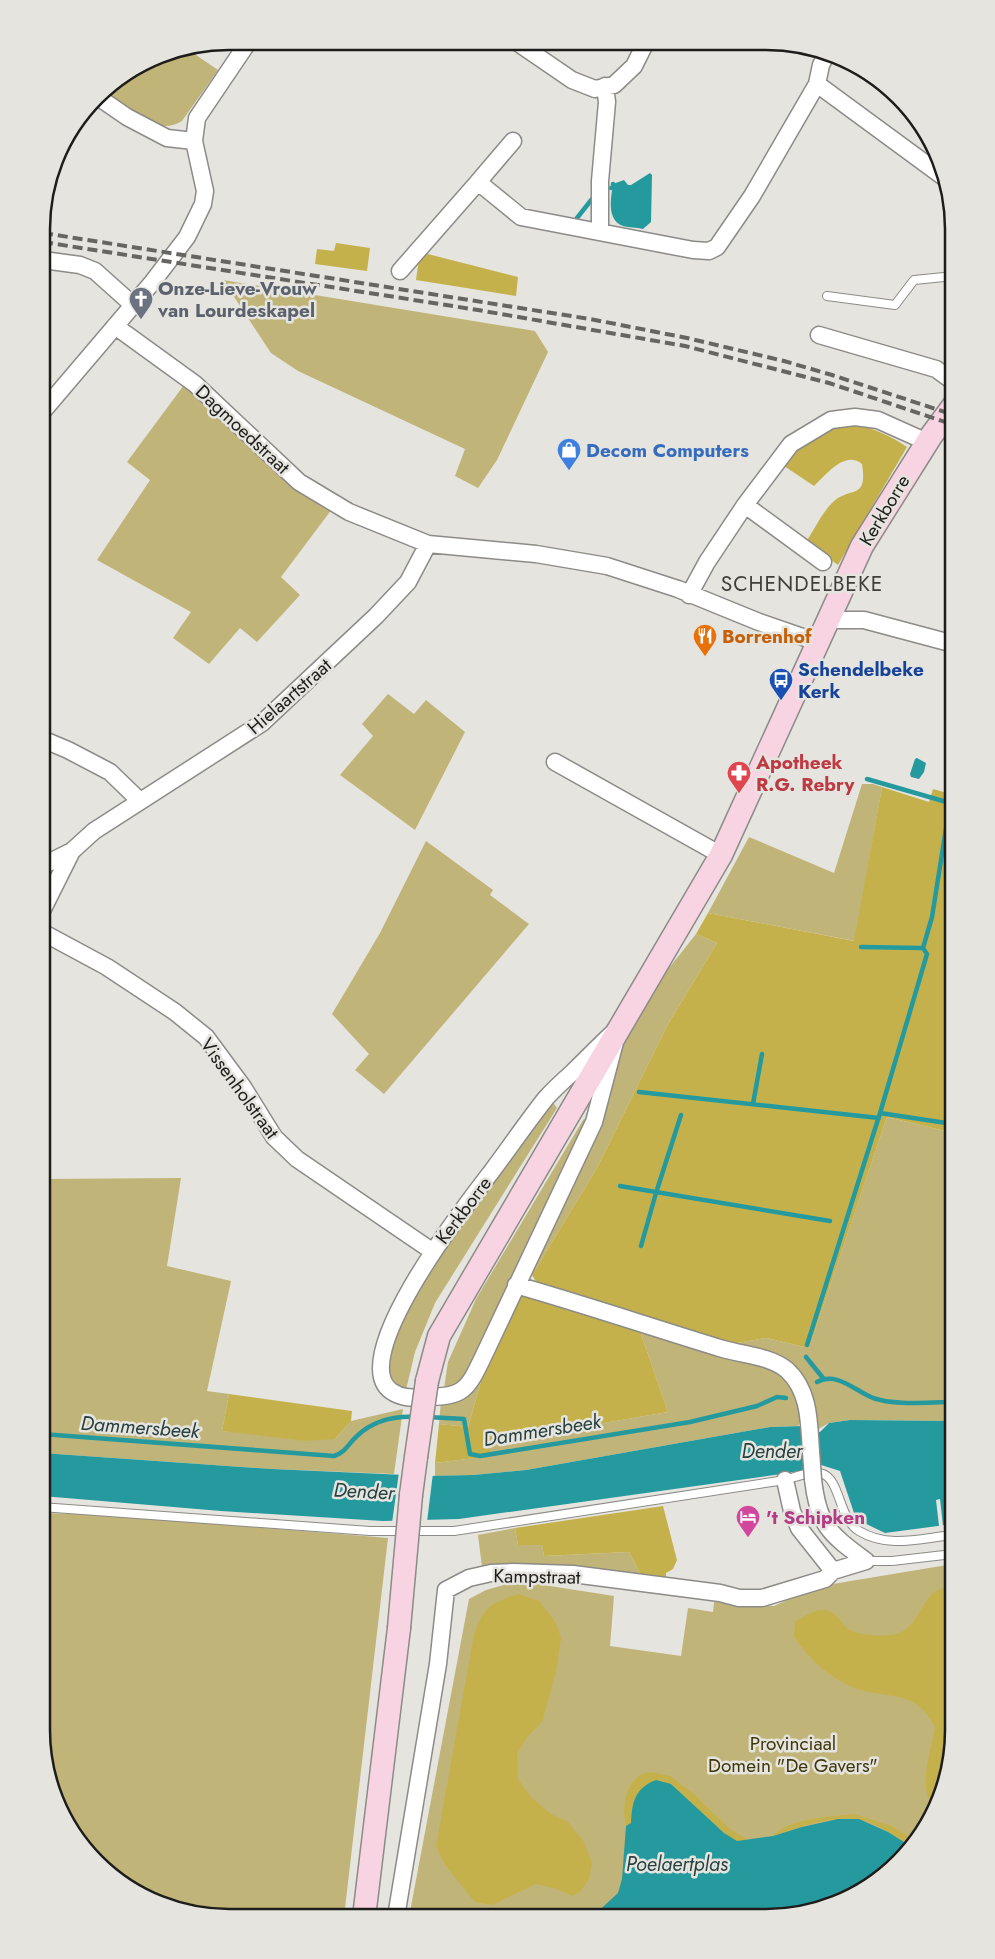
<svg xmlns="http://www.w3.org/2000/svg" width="995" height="1959" font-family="Jost,sans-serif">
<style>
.green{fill:#c1b478}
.forest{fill:#c5b14c}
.water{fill:#259a9e}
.pier{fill:#e5e4df}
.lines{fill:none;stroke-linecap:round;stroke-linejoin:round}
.stream{stroke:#259a9e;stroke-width:4.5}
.lane-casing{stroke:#8c8b87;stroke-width:10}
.street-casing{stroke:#8c8b87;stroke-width:19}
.secondary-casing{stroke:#8c8b87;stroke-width:25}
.lane{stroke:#fff;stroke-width:8}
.street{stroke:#fff;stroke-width:16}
.secondary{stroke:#f8d4e3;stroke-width:22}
.rail{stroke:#666561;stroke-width:4;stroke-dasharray:10 5;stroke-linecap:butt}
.street-bridge-casing{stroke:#8c8b87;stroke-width:19;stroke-linecap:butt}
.secondary-bridge-casing{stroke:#8c8b87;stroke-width:25;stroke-linecap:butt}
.street-bridge{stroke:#fff;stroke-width:16}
.secondary-bridge{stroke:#f8d4e3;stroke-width:22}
.labels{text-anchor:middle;stroke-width:5;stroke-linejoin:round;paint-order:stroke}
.worship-label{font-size:19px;font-weight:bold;fill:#5b616d;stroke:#e5e4df;text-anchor:start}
.street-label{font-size:19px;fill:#1e1d1b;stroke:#e5e4df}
.shop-label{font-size:19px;font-weight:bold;fill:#366cbe;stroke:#e5e4df;text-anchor:start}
.food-label{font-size:19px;font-weight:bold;fill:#c56008;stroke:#e5e4df;text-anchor:start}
.transit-label{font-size:19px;font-weight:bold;fill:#164399;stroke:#e5e4df;text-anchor:start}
.health-label{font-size:19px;font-weight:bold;fill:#be3a42;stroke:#e5e4df;text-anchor:start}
.hotel-label{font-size:19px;font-weight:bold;fill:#b23c85;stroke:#e5e4df;text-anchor:start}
.park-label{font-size:19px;fill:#3f370b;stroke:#e5e4df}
.water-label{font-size:20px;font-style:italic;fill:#274040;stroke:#e5e4df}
.quarter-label{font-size:21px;letter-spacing:1px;fill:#3f3f3a;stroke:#e5e4df}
.rim{fill:none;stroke:#1e1d1b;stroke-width:2.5}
</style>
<rect width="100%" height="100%" fill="#e5e4df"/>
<path class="green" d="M187,49L218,70L182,121C155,138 124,107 102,92L105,88L157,55Z
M223,280L535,331L548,352L497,460L478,488L455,476L465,449L298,371L271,353Z
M184,385L332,509L281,577L300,595L257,642L240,628L209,664L173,638L191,612L97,560L150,480L127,462Z
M388,694L414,714L426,700L465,732L415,830L340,775L373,736L362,724Z
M862,784H873L882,787L855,941L708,913L749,837L834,873Z
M426,841L493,890L490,895L529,924L384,1094L355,1070L369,1054L332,1014L380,933Z
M696,934L717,943L668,1024L597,1168L532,1275L531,1267L626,1038L669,968Z
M551,1104H554L557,1108L435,1303L415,1352L405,1394L390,1379L388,1362L391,1349L414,1299L453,1238Z
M887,1117L953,1133V1421L850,1420L829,1423L815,1431L797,1375L726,1345L766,1338L809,1348Z
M586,1118H588L472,1373L443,1395L448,1362L476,1299L583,1120Z
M181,1178L167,1266L231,1281L207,1391L229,1394L222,1431L335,1439L351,1421L403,1409L394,1474L272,1469L42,1453V1179Z
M515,1292H526L518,1298L482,1378L468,1427L439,1424L441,1400H451Z
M640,1331L766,1364L788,1377L804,1415L798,1426L770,1427L526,1470L473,1475L435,1476V1463L490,1456L488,1443L668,1412Z
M41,1513L106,1515L388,1538L344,1917L204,1916L146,1899L105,1871L73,1834L51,1790L41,1730Z
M515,1528L518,1545H542L544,1556L629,1552L643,1579L540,1567H482L478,1535Z
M953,1564V1743L940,1802L915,1845L871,1886L826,1908L766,1918L409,1917L469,1599L486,1590L518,1581L614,1596L610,1646L681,1656L688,1608L713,1612L714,1602L774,1606L815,1587Z"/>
<path class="forest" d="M336,243L370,248L367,271L315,264L317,249L334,251Z
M420,252L518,277L516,296L416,280Z
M850,424C870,426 891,436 907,447L838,565L806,542C814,530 822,513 832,503C849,485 868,502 862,464C845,450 826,475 814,486L781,464C799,445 825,429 850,424Z
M882,787L929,802L933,789L954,795L953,1133L887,1117L809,1348L766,1338L726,1345L538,1285L532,1275L597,1168L668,1024L717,943L696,934L708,913L854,941Z
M526,1292L640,1331L668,1412L488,1443L491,1456L435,1463L439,1424L468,1427L482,1378L518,1298Z
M229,1394L352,1411L351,1421L335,1439L306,1441L222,1431Z
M663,1506L677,1560L673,1569L666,1573V1581L643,1579L629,1552L544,1556L542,1545H518L515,1528Z
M953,1586V1743L940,1802L935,1810C916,1786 931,1754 935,1727C931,1720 927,1713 921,1708C904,1692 877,1697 855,1688C829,1678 810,1660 794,1637L795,1622C806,1615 822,1604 834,1614C839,1617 842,1624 847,1628C858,1636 883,1637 896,1634C918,1629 920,1600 938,1590C942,1588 949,1587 953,1586Z
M518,1594L539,1601L556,1623L561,1638L556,1672L542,1722L527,1737L517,1754L518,1779L531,1797L551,1814L568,1822L584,1842L592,1863L589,1879L580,1892L572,1896L557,1889L536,1884L492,1905L475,1902L445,1865L436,1846L474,1635C484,1607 490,1603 518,1594Z
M651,1772L670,1776L693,1793L730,1829L748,1840L737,1841L724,1834L671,1784L631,1820V1823L626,1826C622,1809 624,1787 640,1775C642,1773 648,1773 651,1772Z
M854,1814L892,1826L917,1841L912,1847C897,1837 875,1822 857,1819C829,1816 799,1827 773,1836C789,1818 830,1817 854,1814Z"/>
<path class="water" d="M650,173L652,175L651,222L643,229C636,227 629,228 623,226C606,220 611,197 613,184L624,180L628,185H631Z
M917,758L926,763L924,772L919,779L911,777L910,774L915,759Z
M850,1420L953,1421V1524L885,1533L856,1519L840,1471L818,1464L806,1470L781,1474L459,1519L383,1521L221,1511L42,1496V1453L272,1469L428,1476L473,1475L526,1470L770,1427L802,1426L804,1432H820L829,1423Z
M656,1780L671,1784L724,1833L737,1841L773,1836L802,1827L838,1819H859L888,1832L912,1847L871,1886L826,1908L766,1918L592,1917L618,1893L622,1879L626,1826L631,1823C632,1802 635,1788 656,1780Z"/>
<path class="pier" d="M399,1472L433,1473L427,1522L392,1523Z
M940,1499L943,1526H939L936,1500Z"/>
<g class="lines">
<path class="stream" d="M611,188L613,187V184
M577,218L592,199
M867,779L950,803L932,917L923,948
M861,947L923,948L927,954L880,1113
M639,1092L879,1118
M753,1104L762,1054
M42,1106L45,1010
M42,1151C50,1133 51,1132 42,1114
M620,1186L830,1221
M641,1246L656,1193L681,1115
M807,1345L880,1113L953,1124
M806,1357L823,1378
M817,1382C837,1371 855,1391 873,1398C896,1406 928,1402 953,1402
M428,1417L464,1419L470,1454L480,1456L690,1422L757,1406L777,1397L786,1398
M42,1434L334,1456C346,1452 348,1444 357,1436C373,1421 394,1416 415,1417"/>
<defs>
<path id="lane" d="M827,296L895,305L914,280L954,276
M41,1507L370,1531H454L785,1480C796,1477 812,1470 823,1474C840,1480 839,1519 859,1531C889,1549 921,1538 953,1535
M866,1561H892L953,1554"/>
<path id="street" d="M518,43L572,80L595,89L614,85L634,66L645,44
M827,53L821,65L817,84L945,178
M194,141L197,118L249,41
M513,141L478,182L521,217L693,250L709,251L717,247L752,196L817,84
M600,232V181L607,102L605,86
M43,260L80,265L95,271L133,305
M400,271L478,182
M115,326L195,384L299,482L349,512L428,544L536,554L607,566L678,589L759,622L817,642
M819,335L936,369L954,382
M43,411L151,284L187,237L203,204L205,191L194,141L167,138L127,117L98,97
M745,505L823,562
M689,595L707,562L745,505L791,444L831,420L855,417L878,420L927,442
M829,620H864L954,644
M42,739L68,750L110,772L140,801
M555,762L721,855
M42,866L72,851
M42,911L72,851L94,831L262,723L376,616L408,582L428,544
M42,932L107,967L175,1012L206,1037L243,1087L274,1137L297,1159L432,1251
M619,1027L594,1122L484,1355C467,1391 464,1397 423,1397C410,1398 401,1398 391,1391C345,1358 469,1201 492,1171C510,1147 527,1122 546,1098C554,1089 564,1080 573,1072C588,1057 603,1042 619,1027Z
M516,1285C586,1305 654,1328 723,1349C744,1355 770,1356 787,1370C810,1391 809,1423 811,1452
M813,1479C818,1526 830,1534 866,1561
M785,1480L792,1511L799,1528L833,1571
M396,1917L438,1664L446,1590L469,1578L491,1573L513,1572L573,1574L720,1593L739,1598H762L825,1579L833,1571L866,1561"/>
<path id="secondary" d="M427,1381L439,1336L721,855L862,546L931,436L954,405
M411,1495L416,1457
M364,1917L399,1628"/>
</defs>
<use href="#lane" class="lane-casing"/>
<use href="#street" class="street-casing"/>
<use href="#secondary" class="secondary-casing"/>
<use href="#lane" class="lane"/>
<use href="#street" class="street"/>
<use href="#secondary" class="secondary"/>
<path class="rail" d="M43,233L590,319L687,338L784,361L832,375L954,415
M43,242L478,310L685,346L829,383L954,425"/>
<defs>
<path id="street-bridge" d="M811,1452L813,1479"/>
<path id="secondary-bridge" d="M416,1457L427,1381
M399,1628L411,1495"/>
</defs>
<use href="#street-bridge" class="street-bridge-casing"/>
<use href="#secondary-bridge" class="secondary-bridge-casing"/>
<use href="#street-bridge" class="street-bridge"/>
<use href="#secondary-bridge" class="secondary-bridge"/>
</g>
<defs>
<symbol id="church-pin" viewBox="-11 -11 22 30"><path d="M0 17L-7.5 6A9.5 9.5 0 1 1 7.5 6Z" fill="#6b7280" stroke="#e5e4df"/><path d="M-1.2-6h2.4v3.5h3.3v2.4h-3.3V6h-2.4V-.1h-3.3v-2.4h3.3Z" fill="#fff"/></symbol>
<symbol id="shop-pin" viewBox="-11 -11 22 30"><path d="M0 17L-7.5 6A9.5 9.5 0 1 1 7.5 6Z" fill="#3f7fe0" stroke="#e5e4df"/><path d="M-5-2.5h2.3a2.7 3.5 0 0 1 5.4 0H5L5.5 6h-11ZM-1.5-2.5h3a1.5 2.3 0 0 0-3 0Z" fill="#fff"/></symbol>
<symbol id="restaurant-pin" viewBox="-11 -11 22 30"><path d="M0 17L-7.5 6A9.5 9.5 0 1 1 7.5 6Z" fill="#e8710a" stroke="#e5e4df"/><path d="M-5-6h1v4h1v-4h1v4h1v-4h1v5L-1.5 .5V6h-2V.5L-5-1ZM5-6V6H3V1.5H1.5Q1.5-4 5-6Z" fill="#fff"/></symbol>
<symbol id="bus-pin" viewBox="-11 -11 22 30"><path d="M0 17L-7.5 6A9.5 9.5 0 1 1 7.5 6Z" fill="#1a4fb4" stroke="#e5e4df"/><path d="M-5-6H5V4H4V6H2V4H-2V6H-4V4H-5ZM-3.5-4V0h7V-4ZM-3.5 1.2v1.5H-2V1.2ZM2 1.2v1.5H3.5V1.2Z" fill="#fff"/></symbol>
<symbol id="pharmacy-pin" viewBox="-11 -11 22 30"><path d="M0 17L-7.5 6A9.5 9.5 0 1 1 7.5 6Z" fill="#e0444e" stroke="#e5e4df"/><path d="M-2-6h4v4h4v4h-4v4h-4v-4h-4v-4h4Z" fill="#fff"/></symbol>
<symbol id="hotel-pin" viewBox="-11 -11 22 30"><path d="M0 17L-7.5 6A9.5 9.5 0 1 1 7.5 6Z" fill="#d1479c" stroke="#e5e4df"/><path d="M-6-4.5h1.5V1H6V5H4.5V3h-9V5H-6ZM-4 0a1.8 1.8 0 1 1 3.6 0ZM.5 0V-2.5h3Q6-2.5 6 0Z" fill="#fff"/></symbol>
</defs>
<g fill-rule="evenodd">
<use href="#church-pin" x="127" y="285" width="28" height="38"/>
<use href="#shop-pin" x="555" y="436" width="28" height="38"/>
<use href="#restaurant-pin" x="691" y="622" width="28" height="38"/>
<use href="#bus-pin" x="767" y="666" width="28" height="38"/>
<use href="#pharmacy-pin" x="725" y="759" width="28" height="38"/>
<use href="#hotel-pin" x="734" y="1503" width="28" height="38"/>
</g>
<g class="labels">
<g class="worship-label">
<text x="158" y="295">Onze-Lieve-Vrouw<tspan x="158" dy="22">van Lourdeskapel</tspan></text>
</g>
<g class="street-label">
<text transform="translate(243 429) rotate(43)" y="7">Dagmoedstraat</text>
<text transform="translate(884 510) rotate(-59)" y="7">Kerkborre</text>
<text transform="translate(289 696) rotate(-41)" y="7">Hielaartstraat</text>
<text transform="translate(240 1088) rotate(54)" y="7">Vissenholstraat</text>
<text transform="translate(463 1210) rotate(-53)" y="7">Kerkborre</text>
<text transform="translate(537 1576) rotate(1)" y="7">Kampstraat</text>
</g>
<g class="shop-label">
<text x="586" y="457">Decom Computers</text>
</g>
<g class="food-label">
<text x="722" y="643">Borrenhof</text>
</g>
<g class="transit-label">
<text x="798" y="676">Schendelbeke<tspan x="798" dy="22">Kerk</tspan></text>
</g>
<g class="health-label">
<text x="756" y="769">Apotheek<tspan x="756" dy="22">R.G. Rebry</tspan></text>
</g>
<g class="hotel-label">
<text x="766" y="1524">'t Schipken</text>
</g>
<g class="park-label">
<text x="793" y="1750">Provinciaal<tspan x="793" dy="22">Domein "De Gavers"</tspan></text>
</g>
<g class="water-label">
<text transform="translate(140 1427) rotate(4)" y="7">Dammersbeek</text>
<text transform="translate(542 1430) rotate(-9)" y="7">Dammersbeek</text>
<text x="772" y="1458">Dender</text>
<text transform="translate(364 1491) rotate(3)" y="7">Dender</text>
<text x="677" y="1871">Poelaertplas</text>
</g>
<g class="quarter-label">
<text x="802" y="591">SCHENDELBEKE</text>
</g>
</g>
<path d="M0 0H995V1959H0ZM229 50H766A179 179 0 0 1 945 229V1730A179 179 0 0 1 766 1909H229A179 179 0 0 1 50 1730V229A179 179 0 0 1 229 50Z" fill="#e5e4df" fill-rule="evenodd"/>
<path class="rim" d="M229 50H766A179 179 0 0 1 945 229V1730A179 179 0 0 1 766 1909H229A179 179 0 0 1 50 1730V229A179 179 0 0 1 229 50Z"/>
</svg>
